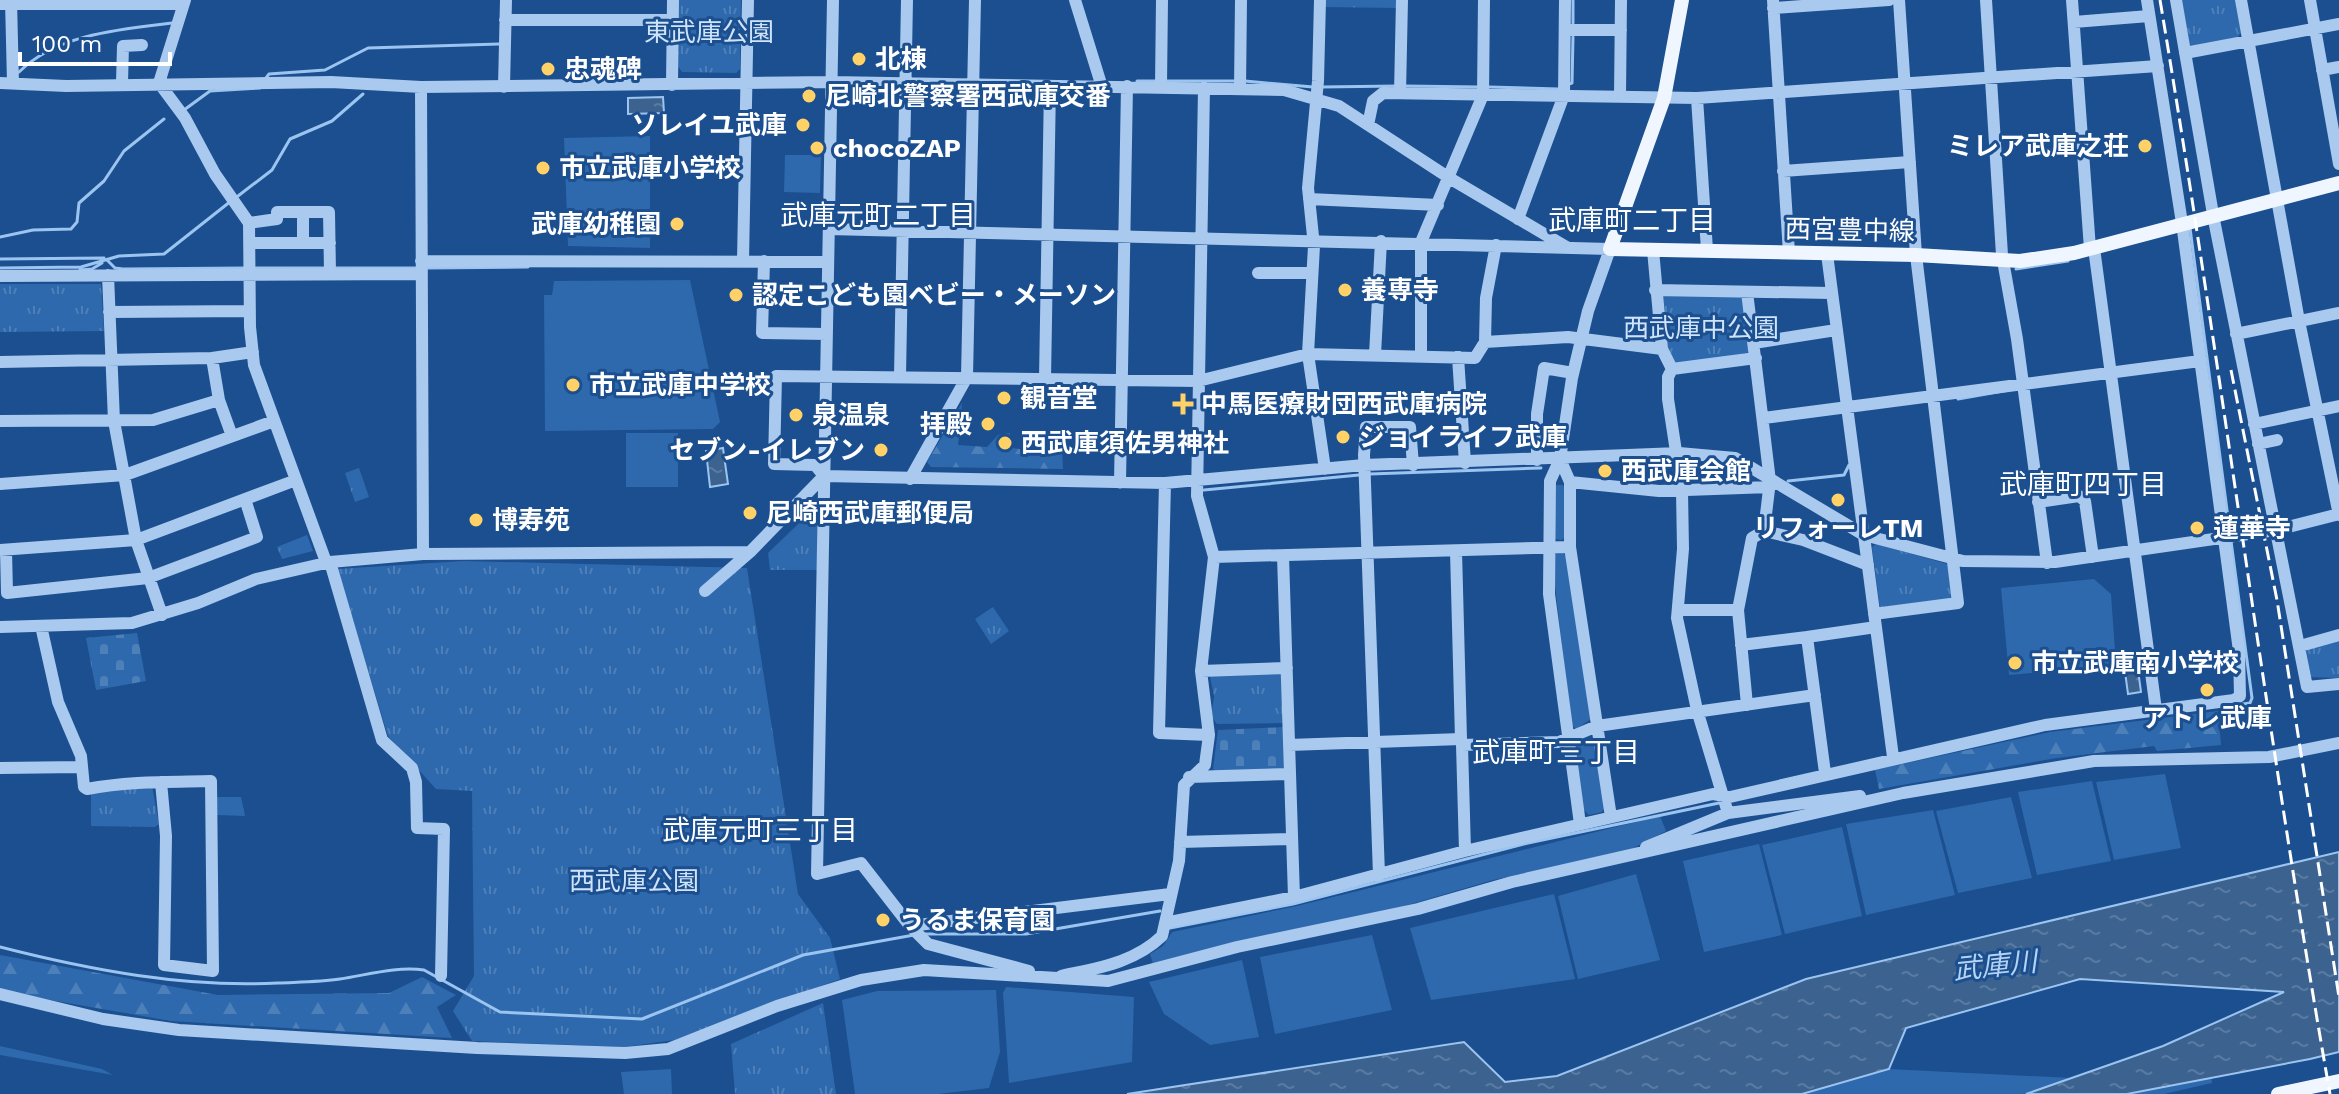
<svg xmlns="http://www.w3.org/2000/svg" width="2339" height="1094" font-family="'Work Sans','Noto Sans JP',sans-serif">
<style>
.green{fill:#2e69ad}
.forest{fill:url(#forest-firs)}
.cemetery{fill:url(#cemetery-stones)}
.park{fill:url(#park-tufts)}
.water{fill:url(#water-ripples);stroke:#9cc4f0;stroke-width:2}
.lines{fill:none;stroke-linecap:round;stroke-linejoin:round}
.stream{stroke:#9cc4f0;stroke-width:3}
.minor{stroke:#a9c9ee;stroke-width:12}
.major{stroke:#f0f6ff;stroke-width:14}
.rail{stroke:#fff;stroke-width:3;stroke-dasharray:14 6;stroke-linecap:butt}
.poi-dot{fill:#ffd166;stroke:#1b4f8f;stroke-width:3}
.labels{text-anchor:middle;stroke-width:6;stroke-linejoin:round;paint-order:stroke}
.park-label{font-size:26px;fill:#cfe3fa;stroke:#1b4f8f}
.poi-label{font-size:26px;font-weight:bold;fill:#fff;stroke:#1b4f8f;text-anchor:start}
.street-label{font-size:26px;fill:#fff;stroke:#1b4f8f}
.neighbourhood-label{font-size:28px;fill:#fff;stroke:#1b4f8f}
.water-label{font-size:28px;font-style:italic;fill:#b5d3f5;stroke:#1b4f8f}
</style>
<defs>
<pattern id="forest-firs" width="22" height="20" patternUnits="userSpaceOnUse" patternTransform="scale(2)"><rect width="22" height="20" fill="#2e69ad"/><path d="M5 1l3.5 6h-7zM16 11l3.5 6h-7z" fill="#4d80b9"/></pattern>
<pattern id="cemetery-stones" width="16" height="16" patternUnits="userSpaceOnUse" patternTransform="scale(2)"><rect width="16" height="16" fill="#2e69ad"/><path d="M2 7V4a2 2 0 0 1 4 0v3zM10 15v-3a2 2 0 0 1 4 0v3z" fill="#4d80b9"/></pattern>
<pattern id="park-tufts" width="24" height="20" patternUnits="userSpaceOnUse" patternTransform="scale(2)"><rect width="24" height="20" fill="#2e69ad"/><path d="M3 7l-1-3M5 7V3M7 7l1-3M15 17l-1-3M17 17v-4M19 17l1-3" fill="none" stroke="#4d80b9"/></pattern>
<pattern id="water-ripples" width="26" height="14" patternUnits="userSpaceOnUse" patternTransform="scale(2)"><rect width="26" height="14" fill="#3c6290"/><path d="M2 4q2-2 4 0t4 0M15 11q2-2 4 0t4 0" fill="none" stroke="#597aa1"/></pattern>
</defs>
<rect width="100%" height="100%" fill="#1b4f8f"/>
<path class="green" d="M650,136V248L568,246L564,138Z
M785,155H821L820,193L784,192Z
M690,280L720,422L713,429L545,431L544,295H552L554,281Z
M626,433H678V487H626Z
M1557,485H1563L1565,489V537L1562,540L1555,539L1554,487Z
M1563,553L1567,557L1591,719L1576,729L1571,724L1552,559L1555,554Z
M2094,579L2111,594L2116,665L2009,675L2001,588Z
M1589,740L1594,743L1605,807L1602,812L1589,815L1583,809L1575,747Z
M2165,774L2181,848L2114,860L2096,782Z
M2092,781L2111,861L2037,875L2018,792Z
M2011,797L2032,878L1958,893L1936,811Z
M1933,810L1955,895L1866,915L1846,824Z
M1660,816L1666,831L1626,852L1493,880L1401,907L1227,944L1153,964L1150,954L1163,946L1172,932L1297,906Z
M1842,827L1862,916L1785,934L1762,845Z
M1759,844L1782,935L1704,952L1683,861Z
M1636,874L1660,960L1578,979L1558,896Z
M1554,894L1575,979L1431,1000L1410,928Z
M1372,935L1392,1010L1275,1034L1260,957Z
M1242,960L1259,1037L1210,1045L1164,1014L1149,982Z
M1006,987L1134,997L1132,1062L1009,1083L1003,993Z
M996,990L1000,1052L989,1088L938,1094H855L842,1000L877,991Z
M0,1046L102,1069L113,1075L0,1055Z
M671,1069L672,1094H624L621,1072Z
M1889,1069L2071,1078L2026,1094H1802Z
M2211,1076L2212,1083L2164,1094H2111Z"/>
<path class="forest" d="M962,403L958,445L987,447L998,435L1010,433L1012,448L1027,450L1030,431L1061,428L1063,469L931,467L927,462Z
M2218,711L2221,745L2157,751L2154,746L2057,758L1879,789L1875,770L2050,732Z
M0,955L218,995L389,993L422,977L456,995L437,1007L452,1038L171,1021L10,993L0,990Z"/>
<path class="cemetery" d="M137,633L146,681L96,690L86,638Z
M1284,727L1285,766L1281,770L1217,772L1213,769L1218,730Z"/>
<path class="park" d="M677,0H741L740,69L736,73L682,72L677,65Z
M1325,0H1397V8L1325,7Z
M2180,0H2235L2241,33L2236,39L2192,46L2187,44Z
M0,284H101L104,331L0,332Z
M1663,292L1741,294L1751,352L1676,366C1661,351 1664,314 1663,292Z
M359,468L369,497L355,502L345,473Z
M818,505L817,570H770L768,553Z
M307,535L313,551L282,559L277,547Z
M1876,544L1951,565L1956,599L1880,609L1872,547Z
M464,561L747,568L798,894L830,938L840,979L674,1040L624,1047L472,1041L453,1011L474,976L472,791L436,789L388,736L337,569Z
M993,607L1009,631L991,644L975,619Z
M2339,638V678L2311,677L2306,649Z
M1283,672L1284,723L1217,724L1211,716L1214,697L1210,676Z
M152,786L159,824L155,827L91,826V793Z
M217,797H241L245,816L217,815Z
M823,1003L836,1094H735L731,1044Z"/>
<path class="water" d="M663,97L664,113L628,114V98Z
M723,448L728,484L710,487L706,451Z
M2136,655L2141,692L2128,694L2123,657Z
M2339,852V1052L2310,1059L2127,1094H2026L2163,1046L2284,992L2080,979L1906,1028L1889,1069L1802,1094H1127L1464,1042L1505,1082L1557,1076L1806,979Z"/>
<g class="lines">
<path class="stream" d="M1573,23V0
M19,72C57,34 121,29 172,23
M266,78L269,74L325,70L368,48L499,44
M1137,81H1157
M1165,81H1237
M1245,81L1313,87
M1569,84L1572,83L1573,37
M1405,86L1481,87
M1321,87L1397,86
M1489,87L1559,89
M184,110L210,91L260,88
M238,196L272,170L290,139L332,121L363,94
M2190,228L2230,533
M0,237L33,230L71,229L77,222L79,203L104,181L124,151L164,119
M0,259L104,258
M107,260L115,268L123,269L244,268
M0,268L81,267L119,256L164,254L231,201
M251,268H328
M335,268H420
M427,268L528,267
M2016,269L2068,261
M80,270L92,269L102,263
M1958,399L2009,390
M1370,474L1541,468
M1788,481L1844,475L1849,465
M1624,482L1640,483
M1204,490L1359,475
M2231,541L2252,698L2250,703L2237,705
M1170,928L1293,904L1528,843L1719,803
M922,934H1026L1160,911
M0,947C90,970 185,988 278,983C299,982 320,982 340,979C367,975 397,966 424,970L500,1012L642,1019L803,955L914,935"/>
<path class="minor" d="M11,0L13,83
M185,0L159,83L185,118L215,174L249,223L250,327L254,365L326,562
M833,0L817,874L861,863L910,926L928,944L1029,971
M1075,0L1102,87
M1320,0L1318,81L1308,188L1314,246L1308,354L1325,469
M1773,0L1789,253
M1986,0L2002,255L2017,339L2047,563
M2072,0L2090,249
M2176,0L2214,220L2307,687L2339,684
M2241,0L2299,321L2339,515
M2310,0L2339,164
M0,4H183
M1773,8L1889,0
M505,20H672
M2074,22L2149,16
M1565,30H1621
M2185,53L2339,24
M2322,70L2339,67
M0,83L66,86L331,82L421,87L831,82L1284,90L1339,106L1451,179L1568,248
M122,83L123,46L142,45
M672,85L673,0
M1161,86L1162,0
M421,87L423,554
M504,87L506,0
M1204,88L1197,496L1214,557L1201,671L1209,735L1205,765L1184,785L1179,861L1165,923L1294,897L1465,851L1713,794L1730,797L2045,725L2234,700L2240,696L2239,651L2182,223L2147,0
M1240,89L1241,0
M1400,93L1402,0
M1620,96L1621,0
M1697,98L1707,250
M1368,125L1373,101L1383,93L1697,98L2158,66
M1783,171L1910,162
M1309,199L1438,205
M1518,219L1564,95L1565,0
M249,223L277,219V212H329L330,273
M829,229L1610,249L1588,311L1572,378L1560,459L1550,481L1549,594L1580,824
M252,243H330
M303,243V213
M2094,248L2156,710
M1653,250L1662,349L1672,369L1668,377V399L1682,491L1683,549L1677,618L1697,710L1728,813
M1827,254L1893,757
M421,261L828,262
M743,261L748,0
M764,261L762,333L827,334
M1258,273H1312
M108,275L114,421L136,540L162,615
M0,276L420,274
M1655,290L1831,293
M1747,292L1770,481L1764,531L1752,538L1738,610L1747,705
M109,312L250,311
M2236,334L2339,313
M1485,342L1486,298L1496,245
M1754,343L1836,330
M1662,349L1568,337L1485,342L1475,358L1308,354L1198,381L776,376L774,464L815,465L824,476L1165,483L1364,465L1679,453L1735,458L1864,535L1963,561L2055,562L2276,530L2339,514
M1375,355L1381,241
M1421,356V242L1483,95L1484,0
M1458,357L1465,463
M212,358L219,400L232,436
M0,362L212,358L253,352
M1672,369L1756,358
M900,376L907,0
M1045,379L1050,86
M1764,418L2200,361
M0,421L153,420L219,400
M2254,424L2339,406
M2258,444L2277,440
M1560,459L1570,482V547L1611,817
M1537,460V414L1544,368L1573,373
M910,479L967,377L975,0
M1570,482L1659,491L1770,487
M1120,483L1127,86
M1165,483L1159,733L1209,735
M0,484L125,475L274,421
M2038,502L2079,496L2085,501L2093,557
M1764,531L1803,540L1868,565
M0,550L136,540L296,480
M6,550L7,593L148,578L257,537L245,499
M1456,551L1461,739
M1283,556L1294,897
M1214,557L1570,547
M330,562L382,740L412,768L416,782L417,828L444,829L441,976
M705,591L750,552
M1679,610H1738
M1874,614L1958,603L1916,255L1899,0
M41,626L58,702L81,756L84,787L87,789C128,781 169,782 211,781L213,971L164,965L166,836L161,782
M0,627L132,623L198,603L256,579L330,562L423,554L750,552L824,476
M1741,645L1807,637
M2300,646L2339,635
M1201,671L1287,668
M1289,745L1461,739L1462,745L1559,742L1597,726L1815,695
M1462,745L1465,851
M0,768L80,767
M1825,773L1807,637L1876,627
M1189,777L1288,774
M1180,842L1292,839
M1646,847L1728,813L1860,796
M1379,875L1364,455L1366,427H1410L1413,465
M910,926L1170,894
M1061,976C1097,968 1134,963 1162,936L1165,923
M0,994L103,1019L179,1030L477,1048L625,1053L668,1049L777,1006L861,980L924,970L1108,981L1237,947L1418,909L1512,882L1903,793L2094,761L2269,757L2339,743"/>
<path class="major" d="M1682,0L1664,98L1610,249L1916,255L2020,261L2074,253L2339,183
M2278,1094L2339,1081"/>
<path class="rail" d="M2160,0C2221,364 2266,730 2330,1094
M2231,370L2277,600L2339,997"/>
</g>
<g class="poi-dot">
<circle cx="859" cy="59" r="8"/>
<circle cx="548" cy="69" r="8"/>
<circle cx="809" cy="96" r="8"/>
<circle cx="803" cy="125" r="8"/>
<circle cx="2145" cy="146" r="8"/>
<circle cx="817" cy="148" r="8"/>
<circle cx="543" cy="168" r="8"/>
<circle cx="677" cy="224" r="8"/>
<circle cx="1345" cy="290" r="8"/>
<circle cx="736" cy="295" r="8"/>
<circle cx="573" cy="385" r="8"/>
<circle cx="1004" cy="398" r="8"/>
<path d="M1179 392h8v8h8v8h-8v8h-8v-8h-8v-8h8z"/>
<circle cx="796" cy="415" r="8"/>
<circle cx="988" cy="424" r="8"/>
<circle cx="1343" cy="437" r="8"/>
<circle cx="1005" cy="443" r="8"/>
<circle cx="881" cy="450" r="8"/>
<circle cx="1605" cy="471" r="8"/>
<circle cx="1838" cy="500" r="8"/>
<circle cx="750" cy="513" r="8"/>
<circle cx="476" cy="520" r="8"/>
<circle cx="2197" cy="528" r="8"/>
<circle cx="2015" cy="663" r="8"/>
<circle cx="2207" cy="690" r="8"/>
<circle cx="883" cy="920" r="8"/>
</g>
<g class="labels">
<g class="park-label">
<text x="709" y="41">東武庫公園</text>
<text x="1701" y="337">西武庫中公園</text>
<text x="634" y="890">西武庫公園</text>
</g>
<g class="poi-label">
<text x="875" y="68">北棟</text>
<text x="564" y="78">忠魂碑</text>
<text x="825" y="105">尼崎北警察署西武庫交番</text>
<text x="787" y="134" text-anchor="end">ソレイユ武庫</text>
<text x="2129" y="155" text-anchor="end">ミレア武庫之荘</text>
<text x="833" y="157">chocoZAP</text>
<text x="559" y="177">市立武庫小学校</text>
<text x="661" y="233" text-anchor="end">武庫幼稚園</text>
<text x="1361" y="299">養専寺</text>
<text x="752" y="304">認定こども園ベビー・メーソン</text>
<text x="589" y="394">市立武庫中学校</text>
<text x="1020" y="407">観音堂</text>
<text x="1201" y="413">中馬医療財団西武庫病院</text>
<text x="812" y="424">泉温泉</text>
<text x="972" y="433" text-anchor="end">拝殿</text>
<text x="1359" y="446">ジョイライフ武庫</text>
<text x="1021" y="452">西武庫須佐男神社</text>
<text x="865" y="459" text-anchor="end">セブン-イレブン</text>
<text x="1621" y="480">西武庫会館</text>
<text x="766" y="522">尼崎西武庫郵便局</text>
<text x="492" y="529">博寿苑</text>
<text x="1838" y="537" text-anchor="middle">リフォーレTM</text>
<text x="2213" y="537">蓮華寺</text>
<text x="2031" y="672">市立武庫南小学校</text>
<text x="2207" y="727" text-anchor="middle">アトレ武庫</text>
<text x="899" y="929">うるま保育園</text>
</g>
<g class="street-label">
<text transform="translate(1850 230) rotate(1)" y="9">西宮豊中線</text>
</g>
<g class="neighbourhood-label">
<text x="878" y="225">武庫元町二丁目</text>
<text x="1632" y="230">武庫町二丁目</text>
<text x="2083" y="494">武庫町四丁目</text>
<text x="1556" y="762">武庫町三丁目</text>
<text x="760" y="840">武庫元町三丁目</text>
</g>
<g class="water-label">
<text transform="translate(1995 965) rotate(-6)" y="10">武庫川</text>
</g>
</g>
<path d="M20 52v12h150v-12" fill="none" stroke="#ffffff" stroke-width="4"/>
<text x="32" y="52" font-size="24" fill="#ffffff" stroke="#1b4f8f" stroke-width="6" paint-order="stroke">100 m</text>
</svg>
